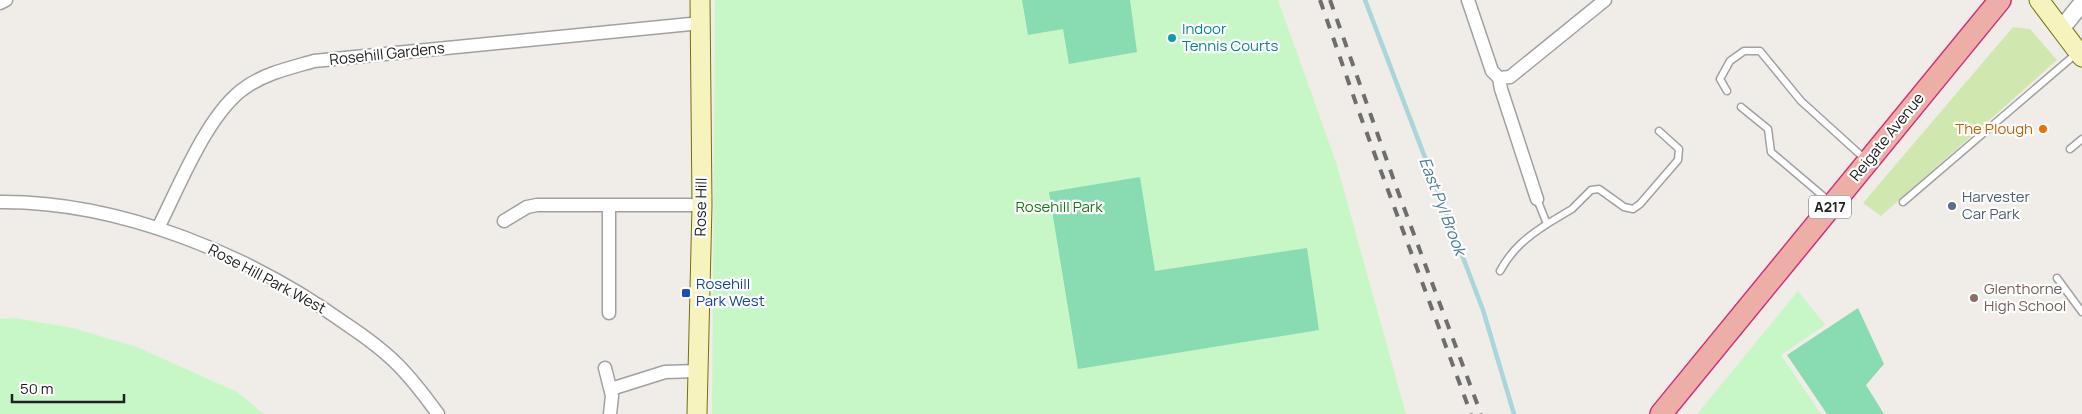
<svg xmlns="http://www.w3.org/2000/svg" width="2082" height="414" font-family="Manrope,sans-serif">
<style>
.grass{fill:#d1e7b0}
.park{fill:#c8f7c7}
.pitch{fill:#89dbb2}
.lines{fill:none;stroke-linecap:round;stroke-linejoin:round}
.stream{stroke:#aad6db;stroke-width:4.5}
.service-casing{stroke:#a1a1a1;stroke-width:9}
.minor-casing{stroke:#a1a1a1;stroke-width:15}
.tertiary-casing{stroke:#a1a1a1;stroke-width:19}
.secondary-casing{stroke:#73720b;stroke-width:21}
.trunk-casing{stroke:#d22f7a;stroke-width:24}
.service{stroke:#fff;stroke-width:6}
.minor{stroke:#fff;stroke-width:12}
.tertiary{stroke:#fff;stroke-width:16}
.secondary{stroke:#f7f3be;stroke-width:19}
.trunk{stroke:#edaea8;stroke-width:21}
.rail{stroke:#6e6e6e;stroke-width:4;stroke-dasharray:10 10;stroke-linecap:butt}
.culture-dot{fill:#0f9aa8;stroke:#fff;stroke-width:2}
.food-dot{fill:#e8710a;stroke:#fff;stroke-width:2}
.service-dot{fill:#5c6f8a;stroke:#fff;stroke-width:2}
.transit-dot{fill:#1a4fb4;stroke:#fff;stroke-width:2}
.education-dot{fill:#8d6e63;stroke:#fff;stroke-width:2}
.labels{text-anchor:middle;stroke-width:4.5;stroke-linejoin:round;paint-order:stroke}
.shield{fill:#fff;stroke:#636363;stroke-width:1}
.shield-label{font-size:14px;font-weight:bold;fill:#202020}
.culture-label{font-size:15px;fill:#0d838f;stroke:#fff;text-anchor:start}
.street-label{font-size:15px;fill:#202020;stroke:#fff}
.food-label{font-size:15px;fill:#c56008;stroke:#fff;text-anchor:end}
.service-label{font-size:15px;fill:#4e5e75;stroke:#fff;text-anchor:start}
.park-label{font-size:15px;fill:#157a12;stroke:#fff}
.transit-label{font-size:15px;fill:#164399;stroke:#fff;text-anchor:start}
.education-label{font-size:15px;fill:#785e54;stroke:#fff;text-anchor:start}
.water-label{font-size:16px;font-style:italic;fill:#4a7c9c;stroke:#fff}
</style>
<rect width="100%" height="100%" fill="#f0ece7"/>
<path class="grass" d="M2013,27L2030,29L2057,60L1881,216L1863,203Z"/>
<path class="park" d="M715,0H1278L1336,162L1406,414H712Z
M1798,291L1825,325L1781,355L1821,414H1697Z
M15,318L73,328L137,347L237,392L264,414H0V319Z"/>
<path class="pitch" d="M1022,0H1130L1137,52L1069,64L1063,29L1028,35Z
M1140,177L1155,271L1307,248L1319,330L1078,369L1049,192Z
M1858,308L1884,364L1866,385L1884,414H1827L1787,355Z"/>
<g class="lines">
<path class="stream" d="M1365,0L1483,310L1514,414"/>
<defs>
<path id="service" d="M1727,91L1720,79L1730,61L1744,51H1760L1801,101L1865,159
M1741,107L1768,129L1771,152L1830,202
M2070,149L2082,139
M1537,199L1547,224L1572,209L1591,190L1599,189L1624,207L1633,209L1640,204L1678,160L1679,149L1659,131
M1903,202L2077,53
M1500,271C1512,249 1527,237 1547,224
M2057,278L2082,312"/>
<path id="minor" d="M1468,0L1492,71L1499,78L1501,89L1537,199
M0,3L6,0
M1499,78L1510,77L1605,0
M0,202C120,201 250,255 346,324C364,336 382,349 397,364C412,379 425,396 438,414
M504,221L527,207L537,205H702
M158,228C179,187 208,112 246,87C266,73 290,68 314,61L701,23
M609,313V205
M605,368L612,396L610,414
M611,389L665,372L698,371"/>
<path id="tertiary" d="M2062,28L2082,3"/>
<path id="secondary" d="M2039,0L2082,57
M697,414L702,205L700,0"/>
<path id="trunk" d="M1661,414L2000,0"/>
</defs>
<use href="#service" class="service-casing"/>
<use href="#minor" class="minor-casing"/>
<use href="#tertiary" class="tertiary-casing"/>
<use href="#secondary" class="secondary-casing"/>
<use href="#trunk" class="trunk-casing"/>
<use href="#service" class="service"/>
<use href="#minor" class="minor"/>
<use href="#tertiary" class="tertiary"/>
<use href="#secondary" class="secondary"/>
<use href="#trunk" class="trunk"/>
<path class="rail" d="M1320,0L1359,112L1471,414
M1330,0L1397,189L1481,414"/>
</g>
<circle class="culture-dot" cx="1172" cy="38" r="5"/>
<circle class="food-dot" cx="2043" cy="129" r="5"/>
<circle class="service-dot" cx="1952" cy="206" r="5"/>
<rect class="transit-dot" x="681" y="288" width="10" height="10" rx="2.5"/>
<circle class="education-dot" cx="1974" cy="298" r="5"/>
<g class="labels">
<rect class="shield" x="1809" y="195.5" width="42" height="23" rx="4"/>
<g class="shield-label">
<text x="1830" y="212">A217</text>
</g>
<g class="culture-label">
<text x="1182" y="34">Indoor<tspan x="1182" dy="17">Tennis Courts</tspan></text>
</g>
<g class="street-label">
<text transform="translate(387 54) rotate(-6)" y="5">Rosehill Gardens</text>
<text transform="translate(1887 137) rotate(-51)" y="5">Reigate Avenue</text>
<text transform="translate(701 207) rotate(-89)" y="5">Rose Hill</text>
<text transform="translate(267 279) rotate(28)" y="5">Rose Hill Park West</text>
</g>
<g class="food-label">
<text x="2033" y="134">The Plough</text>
</g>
<g class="service-label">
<text x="1962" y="202">Harvester<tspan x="1962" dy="17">Car Park</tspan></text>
</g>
<g class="park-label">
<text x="1059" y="212">Rosehill Park</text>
</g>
<g class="transit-label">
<text x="696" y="289">Rosehill<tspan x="696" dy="17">Park West</tspan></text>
</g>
<g class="education-label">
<text x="1984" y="294">Glenthorne<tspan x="1984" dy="17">High School</tspan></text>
</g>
<g class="water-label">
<text transform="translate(1443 206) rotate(69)" y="6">East Pyl Brook</text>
</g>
</g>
<path d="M12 394v8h112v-8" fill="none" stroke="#202020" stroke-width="2.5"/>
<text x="20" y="394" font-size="15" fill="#202020" stroke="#ffffff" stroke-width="4" paint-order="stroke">50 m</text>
</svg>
